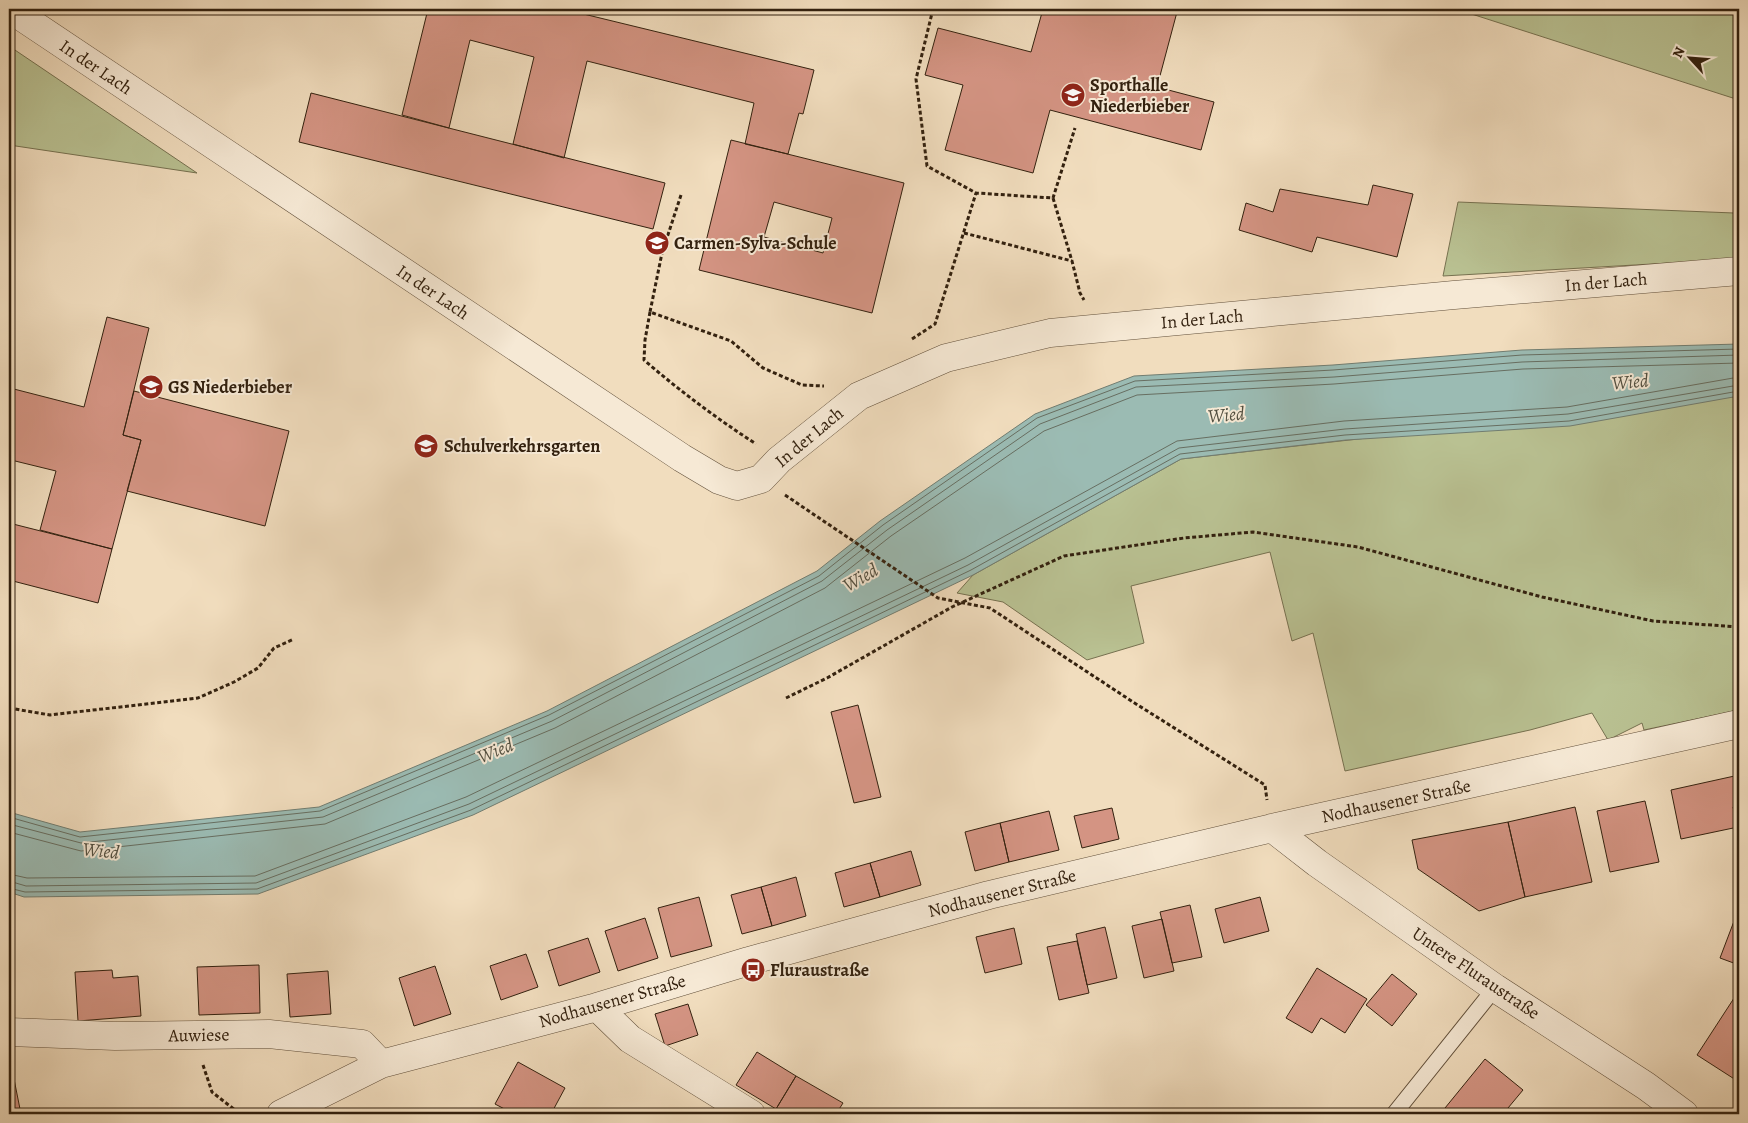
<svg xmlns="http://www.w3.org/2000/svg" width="1748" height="1123" font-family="Alegreya,serif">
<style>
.green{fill:#b9c192;stroke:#767150}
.water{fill:#9bbbb3;stroke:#717d71}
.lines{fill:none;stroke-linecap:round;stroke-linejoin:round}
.shore{stroke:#676e61;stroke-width:1}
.building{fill:#d49483;stroke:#33210f;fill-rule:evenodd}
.service-casing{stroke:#62503b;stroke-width:17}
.minor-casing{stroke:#62503b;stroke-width:29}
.path{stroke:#33210f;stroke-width:3;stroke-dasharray:4 2.5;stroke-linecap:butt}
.service{stroke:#f6e9d5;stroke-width:15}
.minor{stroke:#f6e9d5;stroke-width:28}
.labels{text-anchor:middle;stroke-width:4;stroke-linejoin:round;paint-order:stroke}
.street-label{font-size:18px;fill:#33210f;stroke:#f6e9d5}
.poi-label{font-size:18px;font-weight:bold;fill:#33210f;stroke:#f6e9d5;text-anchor:start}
.water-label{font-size:19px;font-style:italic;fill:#524f40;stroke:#f6e9d5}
</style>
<rect width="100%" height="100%" fill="#f1ddbe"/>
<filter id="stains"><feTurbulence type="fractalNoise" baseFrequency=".004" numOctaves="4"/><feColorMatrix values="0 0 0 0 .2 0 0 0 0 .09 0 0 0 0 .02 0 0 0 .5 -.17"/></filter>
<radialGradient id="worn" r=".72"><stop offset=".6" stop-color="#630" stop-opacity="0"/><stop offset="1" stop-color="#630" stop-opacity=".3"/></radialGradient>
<path class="green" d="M1456,9H1739V100Z
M9,46L197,173L9,145Z
M1458,202L1734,213L1739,215V259L1443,276Z
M1739,396V710L1644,730L1642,723L1608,740L1592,713L1530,730L1345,771L1313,633L1292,641L1270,552L1131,586L1144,643L1087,660L1003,602L957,593L973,575L1181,459Z"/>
<path class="water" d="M1739,344V396L1570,426L1346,440L1181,459L973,575L473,815L258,894L24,897L9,892V812L80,832L319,807L547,711L817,571L880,521L1035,414L1134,376L1333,365L1522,350Z"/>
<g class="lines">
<path class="shore" d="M9,817L80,837L320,811L549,715L819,576L883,525L1037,418L1135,381L1333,370L1522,355L1739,349
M9,824L81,843L323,817L552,721L822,581L887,530L1040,424L1136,387L1334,377L1522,362L1739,355
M9,832L81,851L325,824L555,728L825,588L891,536L1044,431L1137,395L1334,384L1523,369L1739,363
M9,874L27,878L255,876L466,797L965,558L1177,441L1344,421L1567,407L1739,377
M9,881L26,886L256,883L469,804L968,565L1179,448L1345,429L1568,414L1739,385
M9,888L25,892L257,889L471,810L971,570L1180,454L1345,435L1569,421L1739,391"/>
</g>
<path class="building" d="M428,9H563L814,70L803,114L799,113L788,154L745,144L754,103L587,61L564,158L513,144L534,57L470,40L449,128L402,115Z
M1043,9H1165L1177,12L1157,87L1214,102L1201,150L1050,110L1033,173L945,150L963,85L925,75L938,28L1031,52Z
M311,93L665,183L653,229L299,142Z
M731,140L904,183L872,313L699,270ZM774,202L832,218L823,253L764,237Z
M1373,185L1413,194L1397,257L1317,237L1312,252L1239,230L1246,203L1273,212L1280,189L1368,205Z
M107,317L149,328L123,435L141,440L112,549L40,530L56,471L11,460L9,470V395L10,388L84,407Z
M134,391L289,431L265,526L127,491L141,440L123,435Z
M9,523L112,549L98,603L9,580Z
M858,705L881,797L854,803L831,712Z
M1739,775V806L1733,807L1738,827L1681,839L1671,790Z
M1645,801L1659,862L1610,872L1597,811Z
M1575,807L1592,882L1525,897L1508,822Z
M1112,808L1119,839L1082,848L1074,816Z
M1049,811L1059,850L1009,862L1000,823Z
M1508,822L1525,897L1479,911L1418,869L1412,840Z
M1000,823L1009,862L975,871L965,832Z
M911,851L921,885L880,897L870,863Z
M870,863L880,897L844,907L835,873Z
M796,877L806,916L772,926L761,887Z
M761,887L772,926L742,934L731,895Z
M699,897L712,946L671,957L658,908Z
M1260,897L1269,931L1224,943L1215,909Z
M1190,905L1202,957L1172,963L1160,912Z
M1739,908V965L1720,958Z
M645,918L658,958L618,971L605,931Z
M1162,919L1174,971L1144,978L1132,926Z
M1105,927L1117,978L1087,985L1076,934Z
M1014,928L1022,964L985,973L976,937Z
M588,938L600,972L559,986L548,951Z
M1077,941L1089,993L1059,1000L1047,947Z
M526,954L538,987L501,1000L490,966Z
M259,965L260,1013L199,1015L197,967Z
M435,966L451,1014L414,1026L399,978Z
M1317,968L1367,999L1345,1033L1321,1018L1312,1033L1286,1018Z
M112,970L113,978L138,976L141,1016L78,1021L75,972Z
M328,971L331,1014L290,1017L287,974Z
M1392,974L1417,994L1392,1026L1366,1005Z
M1738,992L1739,993V1082L1697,1055Z
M688,1004L698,1035L665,1046L655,1014Z
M757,1052L796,1076L776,1109L736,1085Z
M1485,1059L1523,1090L1503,1114H1452L1445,1108Z
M518,1062L565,1088L551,1114H514L495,1104Z
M796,1076L843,1103L836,1114H784L776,1109Z
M9,1079H14L21,1114H9Z"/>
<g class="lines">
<defs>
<path id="service" d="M1394,1114L1495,988"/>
<path id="minor" d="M10,9L682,458L719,480L737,486L761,479L779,460L859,396L946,358L1050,333L1454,295L1739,271
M1272,828L1317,863L1495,988L1646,1086L1684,1114
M597,1007L630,1039L751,1114
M9,1032L115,1036L269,1034L362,1044L381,1064
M281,1114L381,1064L597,1007L749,961L989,895L1272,828L1739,724"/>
</defs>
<use href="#service" class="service-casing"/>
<use href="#minor" class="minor-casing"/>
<path class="path" d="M933,9L916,79L927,166L976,193L1053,198L1075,128
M681,195L662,253L650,312L731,341L763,368L802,385L824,386
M1053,198L1072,261L1080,293L1084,300
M964,233L1072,261
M650,312L645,340L644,360C680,391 716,418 756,444
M912,339L935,324L976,193
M785,495L938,598L990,608L1133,702L1265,785L1267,800
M786,698L827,678L952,607L1064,556L1184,538L1253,532L1358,547L1542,597L1653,621L1739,627
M9,708L50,715L198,698L234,682L258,668L274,648L294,639
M203,1065L212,1092L240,1114"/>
<use href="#service" class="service"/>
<use href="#minor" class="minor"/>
</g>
<defs>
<symbol id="school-disc" viewBox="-11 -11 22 22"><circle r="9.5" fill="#8f2418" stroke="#f6e9d5"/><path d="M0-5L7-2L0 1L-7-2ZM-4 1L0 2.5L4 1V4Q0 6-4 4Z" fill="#fff"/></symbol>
<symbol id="bus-disc" viewBox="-11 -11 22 22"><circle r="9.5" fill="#8f2418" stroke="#f6e9d5"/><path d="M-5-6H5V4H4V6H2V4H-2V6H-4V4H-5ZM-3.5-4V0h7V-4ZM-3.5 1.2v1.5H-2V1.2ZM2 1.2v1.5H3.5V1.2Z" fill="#fff"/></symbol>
</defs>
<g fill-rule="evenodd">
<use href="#school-disc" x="1059" y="81" width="28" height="28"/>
<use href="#school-disc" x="643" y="229" width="28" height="28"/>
<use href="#school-disc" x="137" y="373" width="28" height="28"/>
<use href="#school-disc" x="412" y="432" width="28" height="28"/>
<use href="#bus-disc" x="739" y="956" width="28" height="28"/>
</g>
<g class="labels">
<g class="street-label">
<text transform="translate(96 67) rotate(34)" y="6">In der Lach</text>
<text transform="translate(1606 282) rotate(-5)" y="6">In der Lach</text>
<text transform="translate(433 292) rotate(34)" y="6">In der Lach</text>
<text transform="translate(1202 319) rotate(-5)" y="6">In der Lach</text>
<text transform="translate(809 437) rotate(-40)" y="6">In der Lach</text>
<text transform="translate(1396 801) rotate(-12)" y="6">Nodhausener Straße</text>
<text transform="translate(1002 893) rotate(-14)" y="6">Nodhausener Straße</text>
<text transform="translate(1476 973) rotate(34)" y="6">Untere Fluraustraße</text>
<text transform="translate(612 1001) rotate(-16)" y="6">Nodhausener Straße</text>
<text transform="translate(199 1035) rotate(-1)" y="6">Auwiese</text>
</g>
<g class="poi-label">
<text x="1090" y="91">Sporthalle<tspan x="1090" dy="21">Niederbieber</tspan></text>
<text x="674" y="249">Carmen-Sylva-Schule</text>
<text x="168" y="393">GS Niederbieber</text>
<text x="444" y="452">Schulverkehrsgarten</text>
<text x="770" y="976">Fluraustraße</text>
</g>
<g class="water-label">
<text transform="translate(1630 381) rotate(-5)" y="7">Wied</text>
<text transform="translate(1226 414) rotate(-5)" y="7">Wied</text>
<text transform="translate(860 577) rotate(-30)" y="7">Wied</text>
<text transform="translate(495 750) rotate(-22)" y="7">Wied</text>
<text transform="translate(101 850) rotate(6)" y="7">Wied</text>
</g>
</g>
<rect width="1748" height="1123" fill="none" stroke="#f1ddbe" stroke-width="30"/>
<rect x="10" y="10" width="1728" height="1103" fill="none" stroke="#33210f" stroke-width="2.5"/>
<rect x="15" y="15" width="1718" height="1093" fill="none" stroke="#33210f"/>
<g transform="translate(1690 58) rotate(296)" stroke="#f6e9d5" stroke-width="4" paint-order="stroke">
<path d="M0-4L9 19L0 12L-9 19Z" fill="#33210f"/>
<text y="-8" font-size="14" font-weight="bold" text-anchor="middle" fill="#33210f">N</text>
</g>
<rect width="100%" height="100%" filter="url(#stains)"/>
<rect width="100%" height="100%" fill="url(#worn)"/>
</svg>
